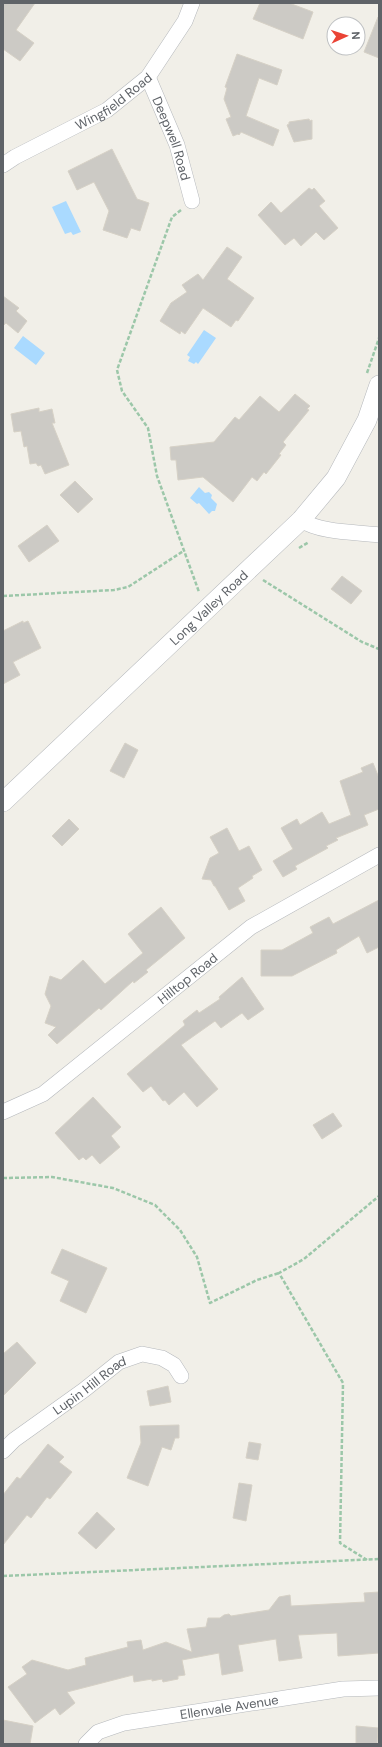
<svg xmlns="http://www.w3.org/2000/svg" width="382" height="1747" font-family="'DM Sans',sans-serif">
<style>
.water{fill:#aadaff}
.building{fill:#cccac5;stroke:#d6d1c6}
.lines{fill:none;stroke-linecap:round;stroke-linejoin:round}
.minor-casing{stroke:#b5b8bc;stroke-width:16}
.tertiary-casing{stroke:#b5b8bc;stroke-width:20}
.path{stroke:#9cc7a9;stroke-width:2.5;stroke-dasharray:4 2;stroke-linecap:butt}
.minor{stroke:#fff;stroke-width:15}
.tertiary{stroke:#fff;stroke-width:19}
.labels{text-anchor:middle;stroke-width:3;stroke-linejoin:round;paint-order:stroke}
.street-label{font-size:13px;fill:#5f6368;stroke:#fff}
</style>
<rect width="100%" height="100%" fill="#f1efe8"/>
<path class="water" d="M66,201L81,232L73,235L71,232L65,234L52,207Z
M204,330L216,338L198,364L196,362L194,364L188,361L190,357L187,355Z
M23,336L45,353L36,365L14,348Z
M199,487L205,493L209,492L212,495L211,498L217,504L215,511H212L209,514L199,503L197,504L190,498Z"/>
<path class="building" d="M3,3H35L16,30L34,43L20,61L3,49Z
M260,3H289L313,12L303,39L253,19Z
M378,17H379V58L364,52Z
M237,54L282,70L277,85L259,78L246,116L279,130L273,146L241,132L239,135L238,134L233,136L226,119L231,117L224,99L227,88L225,87Z
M309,119L310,121L312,120V139L294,142L287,125L289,124V122Z
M112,149L137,199L149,203L140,231L131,228L127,238L103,230L109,211L94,182L77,190L68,171Z
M309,188L312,190L314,188L325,201L319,206L338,228L324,240L316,232L301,246L294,238L285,245L258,215L271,202L281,213Z
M227,247L242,257L227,279L254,298L238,321L236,320L231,327L203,308L185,334L181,331L180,334L160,321L171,303L187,292L182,285L198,274L203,280Z
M3,296L19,308L16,311L27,321L18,333L6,323L3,326Z
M295,394L310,406L307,409L309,410L283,442L286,445L279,454L281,455L266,474L264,472L257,481L252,477L233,502L203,477L178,480L176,460H171L170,447L214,442L235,417L239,420L260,396L279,412Z
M39,408V412L52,409L55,423H52L69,465L45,474L41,465L38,466L36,463L30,464L27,446L24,447L21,431L14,432L11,414Z
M75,481L93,499L78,513L60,495Z
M47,525L59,541L29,562L18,546Z
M342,576L362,591L351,604L331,589Z
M23,621V623L28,621L41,648L13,662L20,675L3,684V631Z
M125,743L138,750L124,778L110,771Z
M373,763L379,778V809L364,815L368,825L336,838L338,840L326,846L328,848L295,866L297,869L283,877L273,861L293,849L281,828L297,819L300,825L322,812L329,824L351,815L340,781L363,772L361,768Z
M69,819L79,829L62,846L52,836Z
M227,828L239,851L249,846L262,870L252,876L253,878L238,888L245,901L229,910L215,886H214L211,880L202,879L210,858L219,853L210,837Z
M379,900V947L367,953L359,936L336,950L337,953L292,976H261V950H282L313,933L310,927L329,917L333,924Z
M161,907L185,938L146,970L148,972L134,983L133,981L101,1010L99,1008L57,1044L48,1035L56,1027L45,1023L51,1006L45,994L50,976L61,980L83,960L105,984L143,953L128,934Z
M242,977L264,1009L248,1020L242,1013L221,1028L215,1021L181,1045L218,1089L197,1107L184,1092L169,1105L165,1100L163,1101L151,1086L143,1092L127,1074L185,1025L183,1021L197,1010L199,1013L220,999L219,997Z
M93,1097L121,1127L111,1136L120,1147L100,1164L92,1155L86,1160L83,1157L79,1160L55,1133Z
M333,1113L342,1126L322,1139L313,1125Z
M62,1249L107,1268L86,1313L60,1301L69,1281L51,1273Z
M17,1342L36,1363L3,1396V1354Z
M168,1386L171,1402L150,1406L147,1391Z
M179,1425V1438H175L171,1450L162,1447L148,1486L127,1478L141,1443L140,1426Z
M249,1442L261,1444L258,1460L246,1458Z
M48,1444L64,1457L59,1462L72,1472L50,1499L47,1497L31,1518L27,1515L3,1545V1495L17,1477L20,1479Z
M239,1483L252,1485L246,1521L233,1518Z
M97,1512L115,1529L96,1549L78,1533Z
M379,1592V1653L338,1656L337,1633L298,1635L302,1658L279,1661L276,1639L238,1645L243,1671L222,1675L219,1653L182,1660L185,1675L178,1676V1679L163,1682L162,1679L152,1681V1679L134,1682L133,1675L67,1692L75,1703L60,1715L55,1708L35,1723L8,1687L27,1674L22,1667L32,1660L68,1670L86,1665L85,1658L128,1647L127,1642L141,1640L143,1650L166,1642L192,1652L187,1629L206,1627L208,1618H220L224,1615L229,1614L231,1616L269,1610L279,1597L290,1595L291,1606L365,1602L364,1593Z
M3,1720L33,1726L30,1744H3Z
M356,1726L378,1728L377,1744L356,1743Z"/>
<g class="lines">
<defs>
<g id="minor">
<path id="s1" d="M148,77L177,145L192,201"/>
<path id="s2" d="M3,165L15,157L107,110L148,77L185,21L192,3"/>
<path d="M301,520C321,533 355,532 379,535"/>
<path id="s3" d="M3,1112L43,1094L251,927L379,855"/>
<path id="s4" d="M3,1451L14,1440L84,1390L119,1362L142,1354L162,1358L174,1365L181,1376"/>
<path id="s5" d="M86,1744L98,1732L124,1723L343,1689L379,1688"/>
</g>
<g id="tertiary">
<path id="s6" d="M3,802L301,520L336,478L367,420L379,385"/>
</g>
</defs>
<use href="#minor" class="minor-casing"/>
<use href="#tertiary" class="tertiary-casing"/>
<path class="path" d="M181,210L172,217L117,370L122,391L148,428L157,476L199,592
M367,373L379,338
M299,548L309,542
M263,580L362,642L379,649
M3,596L114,590L128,587L185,550
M3,1178L52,1177L113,1188L155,1205L180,1230L197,1257L210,1303L257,1280L279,1273
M367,1560L340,1543L343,1383L279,1273L304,1259L379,1196
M3,1576L379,1559"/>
<use href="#minor" class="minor"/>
<use href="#tertiary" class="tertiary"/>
</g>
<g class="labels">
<g class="street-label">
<text dy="5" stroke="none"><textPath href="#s2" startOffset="128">Wingfield Road</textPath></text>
<text dy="5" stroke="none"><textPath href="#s1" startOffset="66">Deepwell Road</textPath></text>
<text dy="5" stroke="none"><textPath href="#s6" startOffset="283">Long Valley Road</textPath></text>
<text dy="5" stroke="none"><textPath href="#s3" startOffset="229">Hilltop Road</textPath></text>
<text dy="5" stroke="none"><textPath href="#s4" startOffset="109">Lupin Hill Road</textPath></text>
<text dy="5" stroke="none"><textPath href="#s5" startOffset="151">Ellenvale Avenue</textPath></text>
</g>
</g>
<rect width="382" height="1747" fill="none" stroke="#5f6368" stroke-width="8"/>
<g transform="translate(346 36) rotate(87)"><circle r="19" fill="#ffffff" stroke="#bfc1c3"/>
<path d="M0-3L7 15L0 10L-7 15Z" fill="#ea4335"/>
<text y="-6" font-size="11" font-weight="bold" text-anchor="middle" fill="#5f6368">N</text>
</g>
</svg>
